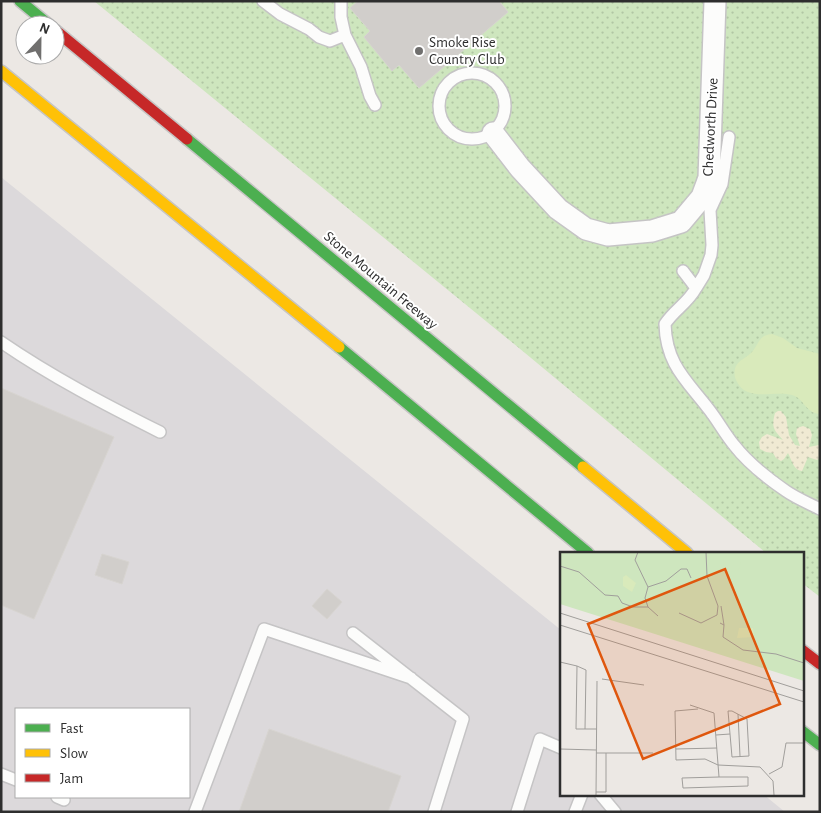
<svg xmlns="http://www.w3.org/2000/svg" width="821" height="813" font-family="'Alegreya Sans',sans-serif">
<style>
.industrial{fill:#dcd9db;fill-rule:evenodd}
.grass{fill:url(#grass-dots)}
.sand{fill:url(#sand-dots)}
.pitch{fill:#d9eabb}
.building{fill:#d1cecb;stroke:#d7d4d0}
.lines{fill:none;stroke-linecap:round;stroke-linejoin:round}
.lane-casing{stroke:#c5c4c5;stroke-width:14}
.street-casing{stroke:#c5c4c5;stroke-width:24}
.fast-casing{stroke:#c6c5c4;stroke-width:14}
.slow-casing{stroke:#c6c5c4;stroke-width:14}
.jam-casing{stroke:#c6c5c4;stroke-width:14}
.lane{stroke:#fcfcfb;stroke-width:11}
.street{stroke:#fcfcfb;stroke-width:21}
.fast{stroke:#4caf50;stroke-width:11}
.slow{stroke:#ffc107;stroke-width:11}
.jam{stroke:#c62828;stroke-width:11}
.poi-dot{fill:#706f6e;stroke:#fff;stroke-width:2}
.labels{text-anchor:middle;stroke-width:4;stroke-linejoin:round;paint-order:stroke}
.poi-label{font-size:15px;fill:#2e2e2e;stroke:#fff;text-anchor:start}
.street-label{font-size:15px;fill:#2e2e2e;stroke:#fff}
.inset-road{fill:none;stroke:#a09e9b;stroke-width:1}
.view{fill:#df570e;fill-opacity:0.15;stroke:#df570e;stroke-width:2.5}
.inset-edge{fill:none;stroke:#2e2e2e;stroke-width:2.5}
</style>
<defs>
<pattern id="grass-dots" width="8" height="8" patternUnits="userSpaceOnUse" patternTransform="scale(1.25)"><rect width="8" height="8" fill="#cee6be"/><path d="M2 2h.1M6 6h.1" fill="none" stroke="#b1c6a4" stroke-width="1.8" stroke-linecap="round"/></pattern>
<pattern id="sand-dots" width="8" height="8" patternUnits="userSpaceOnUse" patternTransform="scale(1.25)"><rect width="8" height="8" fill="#f0ead3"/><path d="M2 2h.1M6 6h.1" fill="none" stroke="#cec9b5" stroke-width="1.8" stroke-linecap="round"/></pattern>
</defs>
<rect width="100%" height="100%" fill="#ece8e4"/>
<path class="industrial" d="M1,177L561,630V794H763L785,812H1ZM16,709H189V797H16Z"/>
<path class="grass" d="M94,1H820V597L802,583V553H766L525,353Z"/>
<path class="sand" d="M778,411H781L786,417L789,435L795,445L800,446L796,434L797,428L803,426L810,429L812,435L809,447L819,445L820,447V457L817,460L808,457L802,471C793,470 792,460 788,453L784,459L781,461L776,458L773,453L766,452L760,449L759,442L762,437L767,434L783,440C774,430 771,428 775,413Z"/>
<path class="pitch" d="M772,334L783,338L797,348L820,354V414C805,413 804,398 792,395C774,390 746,403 736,380C734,376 734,370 736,366C739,360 746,358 751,353C759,345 758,335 772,334Z"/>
<path class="building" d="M358,1H499L508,12L419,88L399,65L392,71L364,37L370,31L350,8Z
M1,388L114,437L34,619L1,605Z
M102,554L129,562L122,584L95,575Z
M327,589L342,602L327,619L312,606Z
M269,729L401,776L388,812H239Z"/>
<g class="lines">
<defs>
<path id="lane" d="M263,1L280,14L309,29L319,37L330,41L345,35L361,67L370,96L375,105
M341,1V17L345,35
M439 106a33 33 0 1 1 66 0a33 33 0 1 1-66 0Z
M683,271L696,288C688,303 674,310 665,324C666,363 685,379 707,407C717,419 724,433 734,445C748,463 767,478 786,491C796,498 808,503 820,509
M696,288L704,275L711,255L712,245L710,210L722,184L729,137
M1,342C52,377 106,405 160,432
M353,633L463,719L434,812
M1,774L16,780
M600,794L615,812
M57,797L64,800
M195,812L264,629L411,678
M517,812L540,739L561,748
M575,812L582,794"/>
<path id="street" d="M493,133L520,168L558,209L586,229L608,235L652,231L681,222L702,197L709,178L715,1"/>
<path id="fast" d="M20,1L49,25
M187,139L583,467
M339,347L588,553
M802,731L820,745"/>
<path id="slow" d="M1,71L339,347
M583,467L687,553"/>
<path id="jam" d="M55,30L187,139
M802,650L820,664"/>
</defs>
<use href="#lane" class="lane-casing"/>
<use href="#street" class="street-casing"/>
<use href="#fast" class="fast-casing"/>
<use href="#slow" class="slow-casing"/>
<use href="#jam" class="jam-casing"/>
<use href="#lane" class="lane"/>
<use href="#street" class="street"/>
<use href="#fast" class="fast"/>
<use href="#slow" class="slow"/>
<use href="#jam" class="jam"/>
</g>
<circle class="poi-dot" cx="419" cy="51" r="5"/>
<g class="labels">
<g class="poi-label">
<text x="429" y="47">Smoke Rise<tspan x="429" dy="17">Country Club</tspan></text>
</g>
<g class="street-label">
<text transform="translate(710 127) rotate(-87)" y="5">Chedworth Drive</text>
<text transform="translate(381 280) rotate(40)" y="5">Stone Mountain Freeway</text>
</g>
</g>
<g transform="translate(560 552)">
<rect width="244" height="244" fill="#ece8e4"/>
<path d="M0,0H244V129L0,52Z" fill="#cee6be"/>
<path d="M163 11a9 9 0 1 1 18 0a9 9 0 1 1-18 0Z" fill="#cee6be"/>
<path d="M66,23L76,31L72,40L63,34V25ZM179,76H193L194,85L177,86Z" fill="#d9eabb"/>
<path class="inset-road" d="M78,0L75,8L88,35M0,14L19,20L45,43L58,44L62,51L73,55H88L98,64M161,54L164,73M88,55L85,46L88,35L106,29L121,17H127L131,26M0,61L244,139M119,61L141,71L157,63L158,54L147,24L146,0M160,71L164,73L163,85L183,98L216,102L244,111M0,73L244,150M0,110L17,114L16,177H37M17,114L26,118L25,177M42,127L84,133M130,153L154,161L159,225L122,226L123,236L188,234V225H159M138,157L115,159L116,208L145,207L158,213L200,215L213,229L214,243M178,162L180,204M156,183L170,182L172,205L189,204L187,167L172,159H168L170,182M0,197L36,198M116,197L157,196M36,201H93M209,222L222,215L226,191H244M36,240H46V201M36,243L37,129"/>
<path class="view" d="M165,17L220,152L83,207L28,72Z"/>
<rect width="244" height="244" class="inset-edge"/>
</g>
<rect width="821" height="813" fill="none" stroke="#2e2e2e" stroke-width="5"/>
<rect x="15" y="708" width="175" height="90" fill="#ffffff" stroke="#ababab"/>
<rect x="25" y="724" width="25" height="8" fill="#4caf50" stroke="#ababab"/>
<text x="60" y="733" font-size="15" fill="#2e2e2e">Fast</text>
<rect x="25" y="749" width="25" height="8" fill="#ffc107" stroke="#ababab"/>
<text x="60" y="758" font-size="15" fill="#2e2e2e">Slow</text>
<rect x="25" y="774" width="25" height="8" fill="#c62828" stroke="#ababab"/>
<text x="60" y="783" font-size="15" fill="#2e2e2e">Jam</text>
<g transform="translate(40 40) rotate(22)"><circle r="24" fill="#ffffff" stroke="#ababab"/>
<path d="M0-4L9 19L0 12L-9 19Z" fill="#706f6e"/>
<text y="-8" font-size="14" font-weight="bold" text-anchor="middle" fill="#2e2e2e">N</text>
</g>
</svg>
